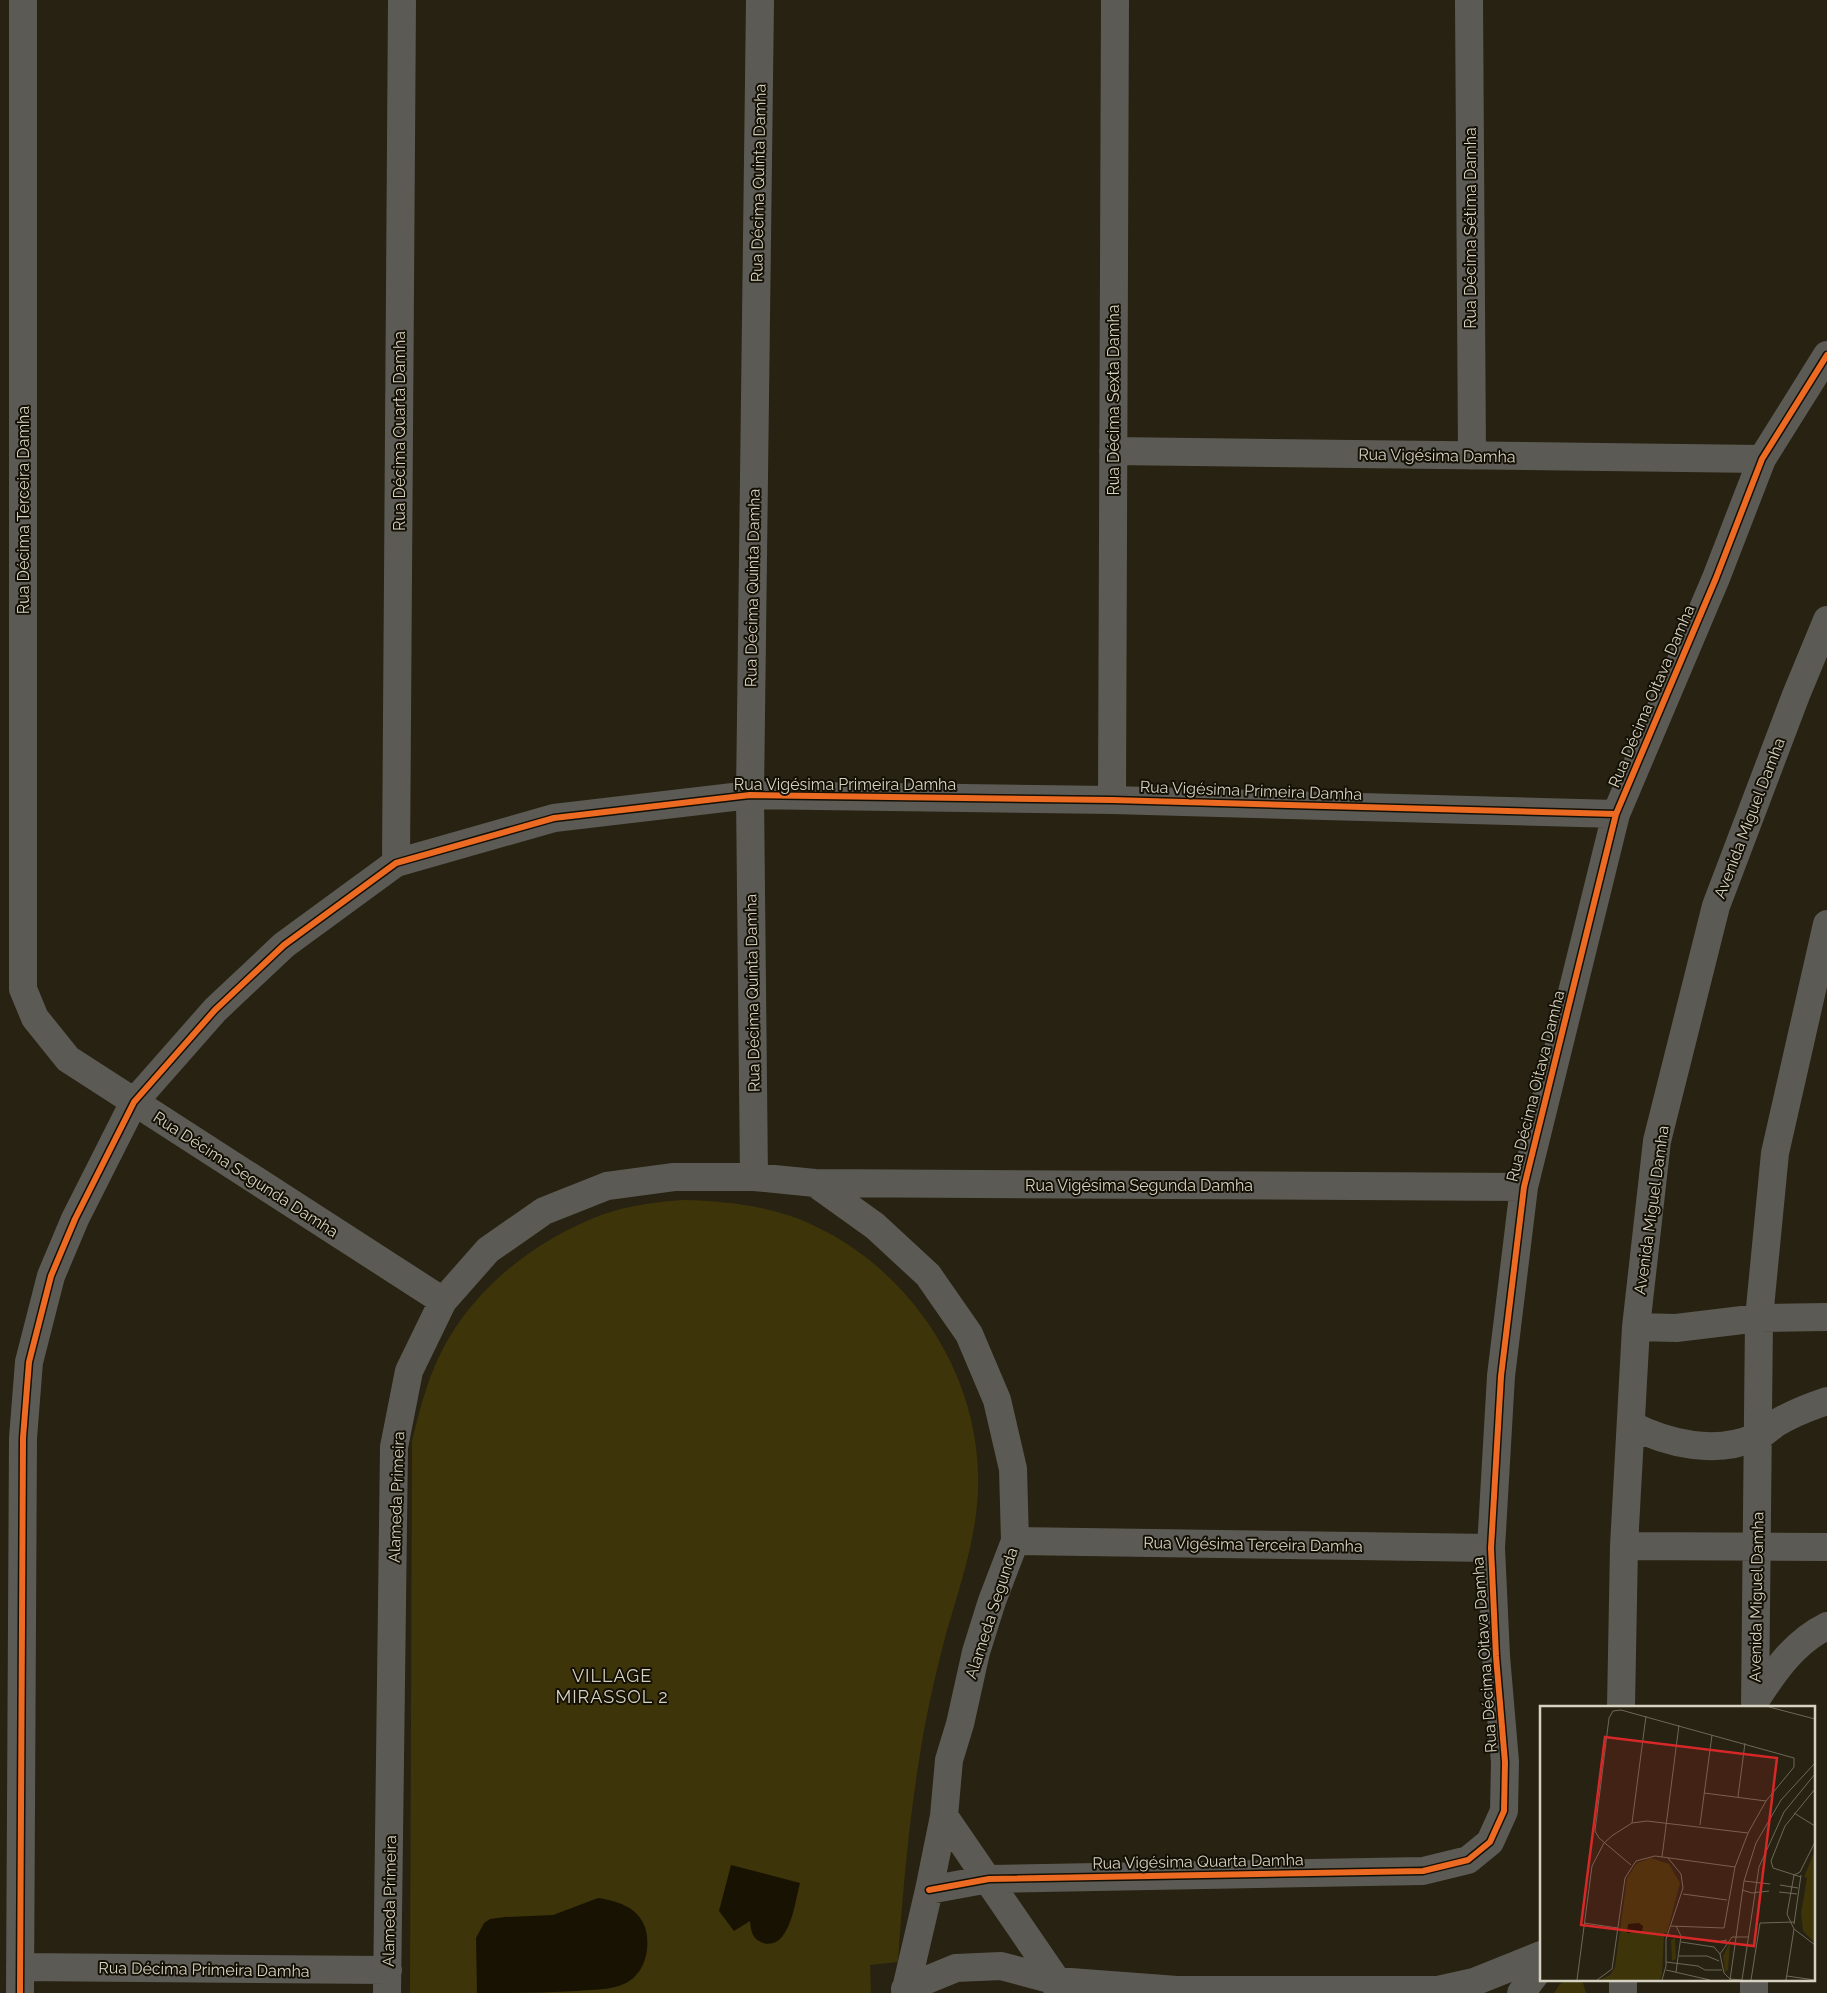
<svg xmlns="http://www.w3.org/2000/svg" width="1827" height="1993" font-family="Raleway,sans-serif">
<style>
.green{fill:#3e3409}
.water{fill:#181202}
.lines{fill:none;stroke-linecap:round;stroke-linejoin:round}
.minor{stroke:#5c5a54;stroke-width:28}
.cycleway-casing{stroke:#141005;stroke-width:9}
.cycleway{stroke:#ed6a23;stroke-width:6}
.labels{text-anchor:middle;stroke-width:4;stroke-linejoin:round;paint-order:stroke}
.street-label{font-size:16px;fill:#d6d2c1;stroke:#141005}
.neighbourhood-label{font-size:18px;letter-spacing:1px;fill:#d6d2c1;stroke:#141005}
.inset-road{fill:none;stroke:#6d6857;stroke-width:1}
.view{fill:#d62828;fill-opacity:0.15;stroke:#d62828;stroke-width:2.5}
.inset-edge{fill:none;stroke:#d6d2c1;stroke-width:2.5}
</style>
<rect width="100%" height="100%" fill="#272211"/>
<path class="green" d="M683,1200C723,1201 762,1205 799,1219C912,1264 989,1384 977,1505C973,1549 958,1592 946,1634C937,1668 929,1702 923,1736C910,1810 903,1887 898,1962L870,1965L871,1993H410L412,1441C418,1416 424,1392 434,1368C464,1295 531,1241 604,1214C630,1205 656,1202 683,1200Z
M1569,1979H1575L1583,1983L1586,1993H1554L1560,1984Z"/>
<path class="water" d="M731,1865L800,1883C795,1901 790,1951 763,1943C752,1939 751,1931 750,1921L734,1931L719,1911Z
M598,1898C617,1901 638,1907 645,1927C651,1946 646,1973 626,1983C611,1991 592,1989 577,1991C545,1993 510,1993 477,1993L476,1938L484,1923L490,1919L505,1917L553,1915Z"/>
<g class="lines">
<path class="minor" d="M23,0V989L35,1018L68,1059L443,1301
M1469,0L1472,456
M1113,451L1762,459
M1112,800L1115,0
M396,863L402,0
M754,1177L750,795L760,0
M815,1183L875,1226L928,1275L969,1334L997,1400L1013,1469L1015,1541L992,1601L976,1652L960,1724L949,1760L944,1816L929,1890L905,1993
M1636,1327L1676,1328L1759,1318L1827,1317
M1631,1425C1668,1444 1716,1455 1756,1437C1763,1435 1769,1428 1775,1424C1791,1414 1809,1407 1827,1401
M1015,1541L1491,1548
M1624,1546L1827,1547
M1755,1701C1774,1672 1794,1642 1827,1626
M1621,1707L1624,1546L1636,1327L1657,1141L1716,906L1796,695L1827,620
M1755,1707L1759,1318L1775,1153L1827,924
M944,1816L1057,1981V1989
M929,1890L989,1879L1423,1871L1468,1860L1490,1842L1504,1811L1505,1762L1496,1656L1491,1548L1501,1376L1524,1187L1616,814L1716,578L1762,459L1827,355
M20,1967L388,1970
M905,1989L956,1968L1001,1966L1057,1981L1177,1990H1438L1474,1982L1541,1955
M20,1993L23,1438L29,1362L51,1276L75,1219L134,1102L215,1010L284,945L396,863L554,818L750,795L1112,800L1616,814
M387,1993L394,1447L409,1371L443,1301L488,1250L544,1211L607,1186L674,1177H754L815,1183L1524,1187
M1521,1993L1541,1967
M1623,1993V1979
M1754,1993V1979"/>
<defs>
<path id="cycleway" d="M929,1890L989,1879L1423,1871L1468,1860L1490,1842L1504,1811L1505,1762L1496,1656L1491,1548L1501,1376L1524,1187L1616,814L1716,578L1762,459L1827,355
M20,1993L23,1438L29,1362L51,1276L75,1219L134,1102L215,1010L284,945L396,863L554,818L750,795L1112,800L1616,814"/>
</defs>
<use href="#cycleway" class="cycleway-casing"/>
<use href="#cycleway" class="cycleway"/>
</g>
<g class="labels">
<g class="street-label">
<text transform="translate(758 183) rotate(-89)" y="6">Rua Décima Quinta Damha</text>
<text transform="translate(1470 228) rotate(-90)" y="6">Rua Décima Sétima Damha</text>
<text transform="translate(1113 400) rotate(-90)" y="6">Rua Décima Sexta Damha</text>
<text transform="translate(399 431) rotate(-90)" y="6">Rua Décima Quarta Damha</text>
<text transform="translate(1437 455) rotate(1)" y="6">Rua Vigésima Damha</text>
<text transform="translate(23 510) rotate(-90)" y="6">Rua Décima Terceira Damha</text>
<text transform="translate(752 588) rotate(-89)" y="6">Rua Décima Quinta Damha</text>
<text transform="translate(1651 696) rotate(-67)" y="6">Rua Décima Oitava Damha</text>
<text x="845" y="790">Rua Vigésima Primeira Damha</text>
<text transform="translate(1251 790) rotate(2)" y="6">Rua Vigésima Primeira Damha</text>
<text transform="translate(1749 818) rotate(-69)" y="6">Avenida Miguel Damha</text>
<text transform="translate(752 993) rotate(-91)" y="6">Rua Décima Quinta Damha</text>
<text transform="translate(1535 1086) rotate(-76)" y="6">Rua Décima Oitava Damha</text>
<text transform="translate(246 1174) rotate(33)" y="6">Rua Décima Segunda Damha</text>
<text x="1139" y="1191">Rua Vigésima Segunda Damha</text>
<text transform="translate(1651 1210) rotate(-82)" y="6">Avenida Miguel Damha</text>
<text transform="translate(396 1497) rotate(-88)" y="6">Alameda Primeira</text>
<text transform="translate(1253 1544) rotate(1)" y="6">Rua Vigésima Terceira Damha</text>
<text transform="translate(1756 1597) rotate(-89)" y="6">Avenida Miguel Damha</text>
<text transform="translate(991 1613) rotate(-72)" y="6">Alameda Segunda</text>
<text transform="translate(1484 1655) rotate(-94)" y="6">Rua Décima Oitava Damha</text>
<text transform="translate(1198 1861) rotate(-1)" y="6">Rua Vigésima Quarta Damha</text>
<text transform="translate(389 1901) rotate(-89)" y="6">Alameda Primeira</text>
<text transform="translate(204 1969) rotate(1)" y="6">Rua Décima Primeira Damha</text>
</g>
<g class="neighbourhood-label">
<text x="612" y="1682">VILLAGE<tspan x="612" dy="21">MIRASSOL 2</tspan></text>
</g>
</g>
<g transform="translate(1540 1706)">
<rect width="275" height="275" fill="#272211"/>
<path d="M275,144V237L263,225L261,207L267,172L264,171ZM111,152L129,158L140,177L127,227H124L122,268L120,274H60L70,269L75,261L87,172L97,157ZM135,232L136,253L132,255L131,234ZM190,236L188,264L185,266L183,250Z" fill="#3e3409"/>
<path d="M99,217L103,220L102,225L87,227L88,218Z" fill="#181202"/>
<path class="inset-road" d="M229,1L275,13M164,87L226,95M198,91L205,37M254,107L275,120M92,117L106,10M160,119L172,29M275,136L260,166L254,169L247,208L254,223L275,239M122,151L139,19M91,159L59,132L55,125L69,12L73,5L81,4L254,52V61L226,95L208,127L195,161L184,222L130,220M261,171L233,162L231,155L245,120L275,83M204,175L230,178M240,179L258,182M202,184L212,187L229,185M239,186L257,188M143,188L187,194M44,217L78,222M254,218L261,169M136,220L141,230L136,266M127,229L177,236L187,234M141,236L174,241L180,248M139,250H167L179,255M126,256L158,260L165,264H182M126,264L170,274M247,270L275,274M37,274L52,160L64,137L73,129L92,117L107,115L208,127M57,274L72,263L85,172L96,155L115,150L195,161M122,274L126,260V233L143,182L141,168L128,152M190,274L204,175L216,137L241,94L275,57M202,274L219,161L244,106L275,68M202,274L190,273L184,267L180,248L192,231H208M211,274L220,217L255,216M246,274L254,223"/>
<path class="view" d="M65,31L237,52L214,240L41,219Z"/>
<rect width="275" height="275" class="inset-edge"/>
</g>
</svg>
